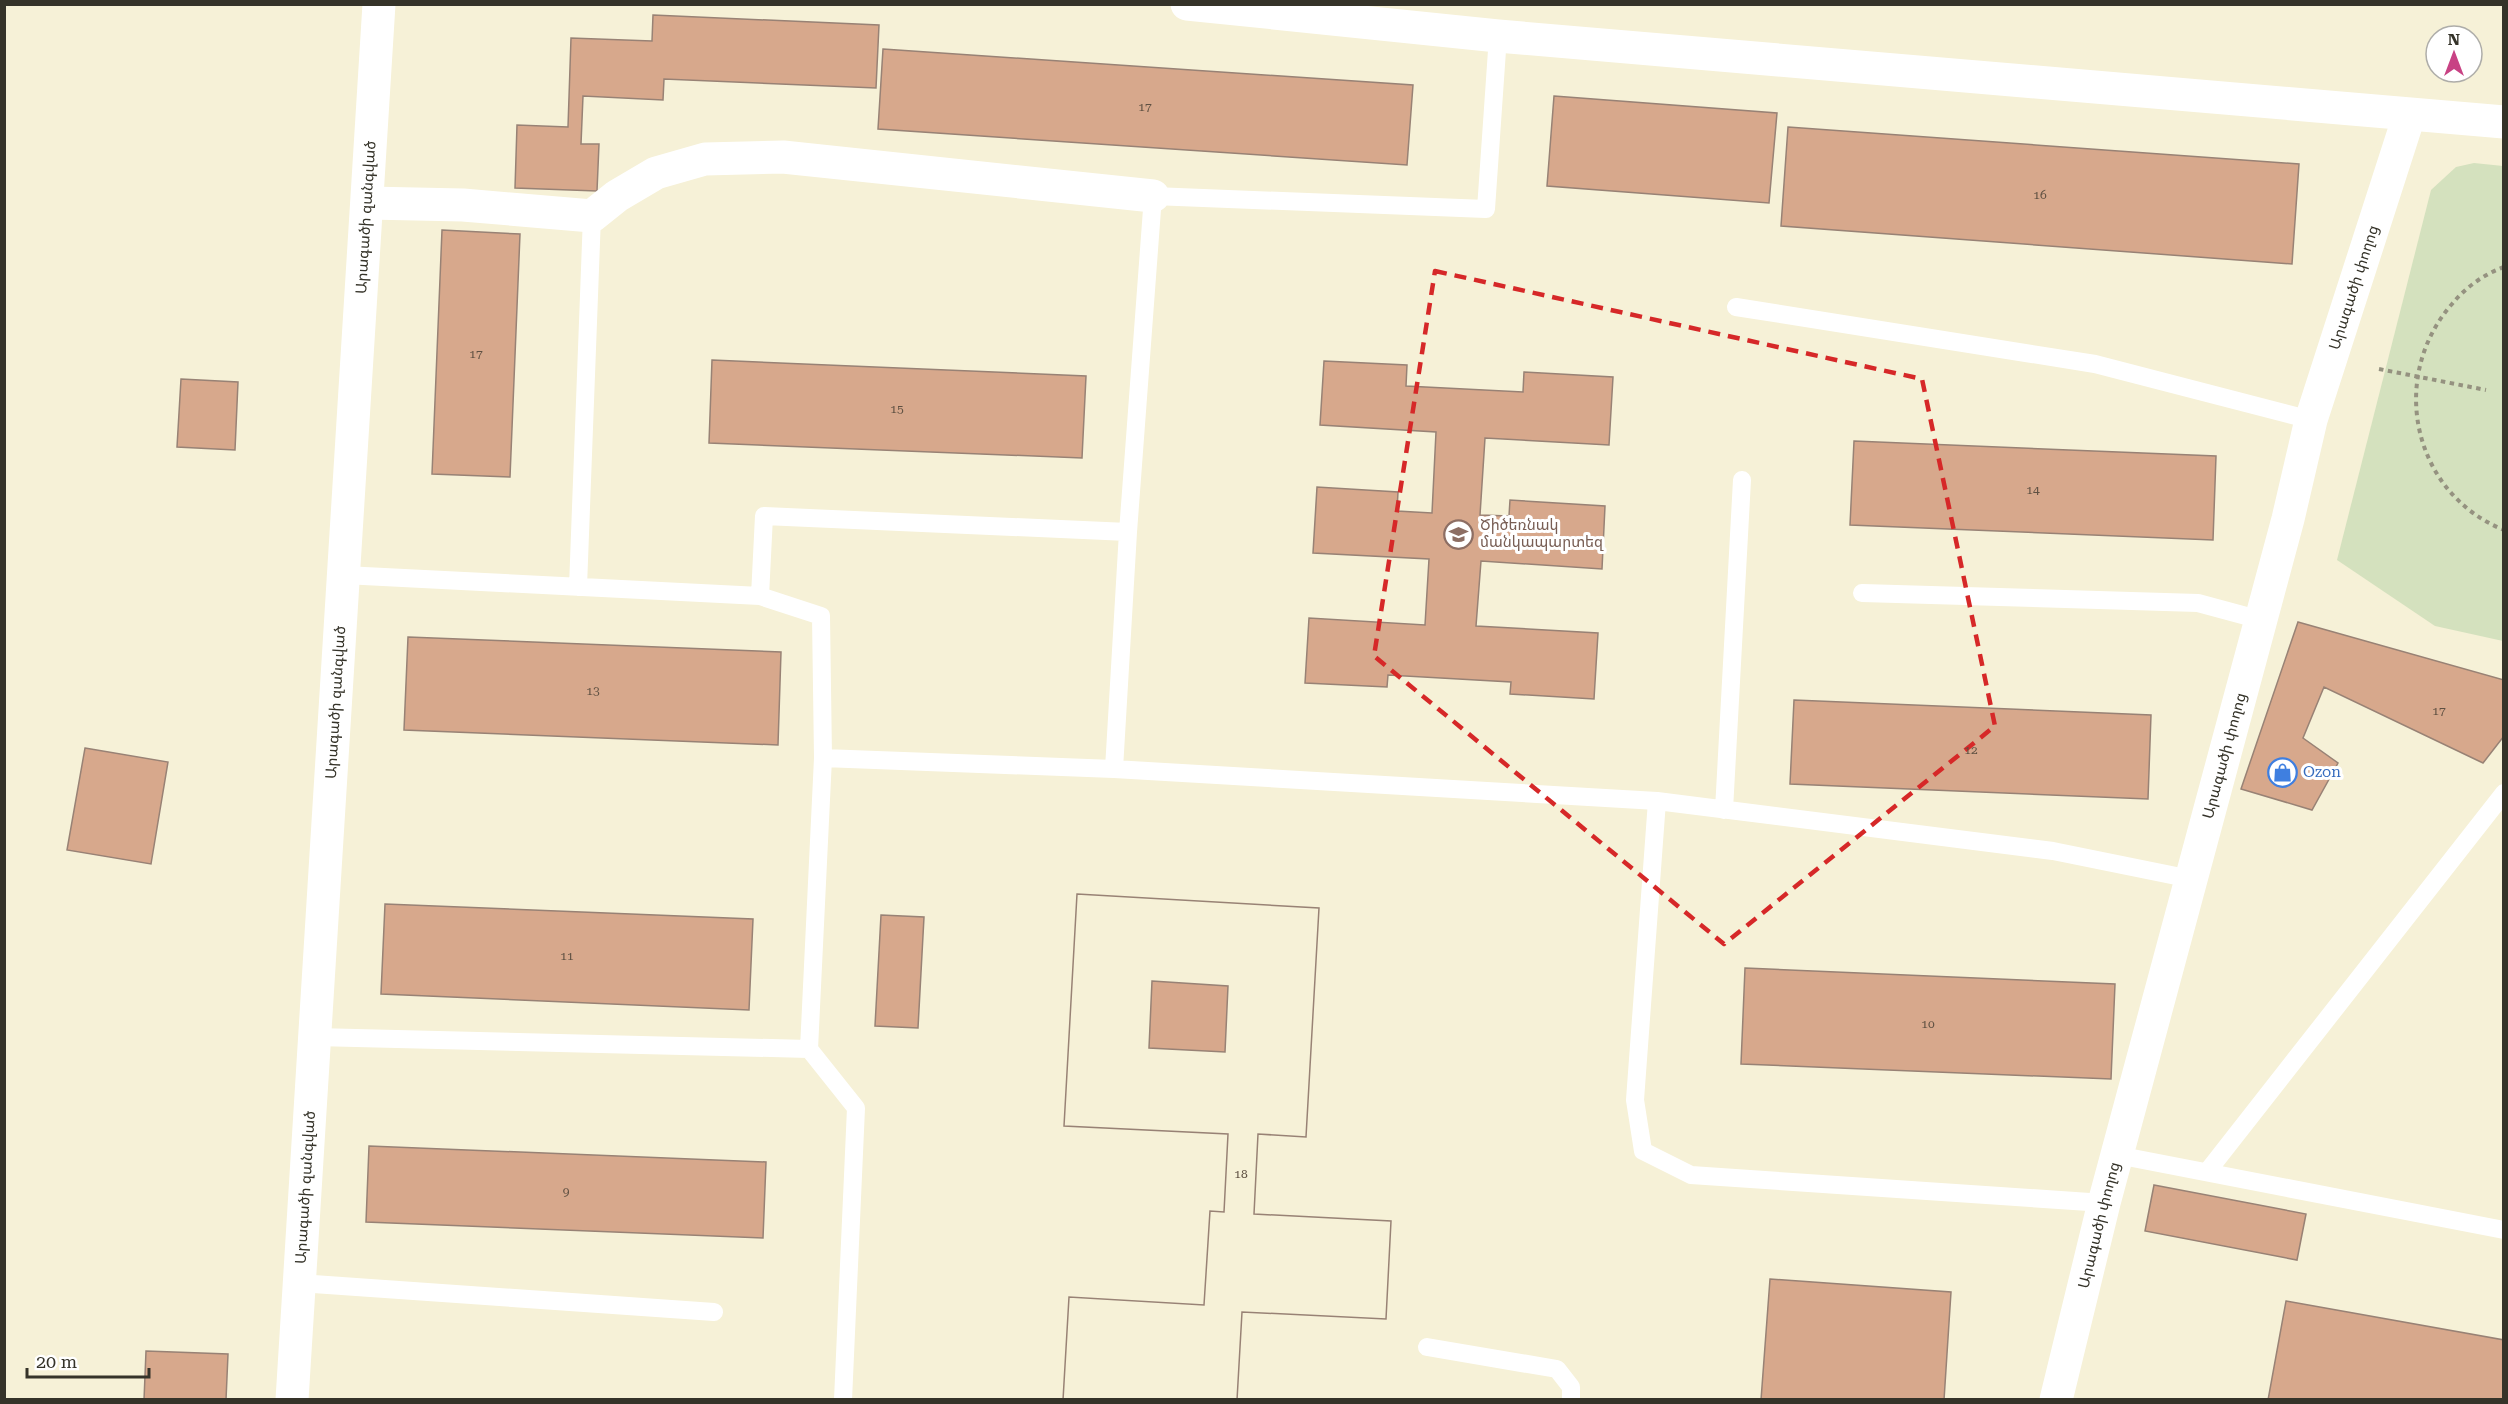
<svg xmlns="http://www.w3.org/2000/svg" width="2508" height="1404" font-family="'Roboto Serif','Noto Sans Armenian',serif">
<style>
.green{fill:#d4e1be}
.building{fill:#d7a88c;stroke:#988275;stroke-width:1.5;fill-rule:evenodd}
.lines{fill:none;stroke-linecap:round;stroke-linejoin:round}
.path{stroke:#959280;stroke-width:4;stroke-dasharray:4.5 4.5;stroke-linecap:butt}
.lane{stroke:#fff;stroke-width:18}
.street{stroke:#fff;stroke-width:33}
.secondary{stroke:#fff;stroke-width:33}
.marked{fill:none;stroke:#d62828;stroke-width:4.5;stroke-dasharray:12 8;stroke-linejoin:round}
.labels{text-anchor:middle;stroke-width:6;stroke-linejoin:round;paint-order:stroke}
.number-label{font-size:12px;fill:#5e5042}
.street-label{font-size:15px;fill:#353329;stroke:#fff}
.education-label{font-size:15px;fill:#785e54;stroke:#fff;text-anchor:start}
.shop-label{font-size:15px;fill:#366cbe;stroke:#fff;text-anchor:start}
</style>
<rect width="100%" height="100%" fill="#f6f1d7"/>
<path class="green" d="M2474,163L2503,166V641L2435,626L2337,560L2431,190L2456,167Z"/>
<path class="building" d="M653,15L879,25L876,88L664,79L663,100L583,96L581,144H599L597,191L515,188L517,125L568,127L571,38L652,41Z
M883,49L1413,85L1407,165L878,129Z
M1554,96L1777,113L1769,203L1547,186Z
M1788,127L2299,164L2292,264L1781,226Z
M442,230L520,234L510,477L432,474Z
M712,360L1086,376L1082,458L709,443Z
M1324,361L1407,365L1406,386L1523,392L1524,372L1613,377L1609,445L1485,438L1480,515L1509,516L1510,500L1605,506L1602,569L1481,561L1476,626L1598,633L1594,699L1510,694L1511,682L1388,675L1387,687L1305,683L1309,618L1425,625L1429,559L1313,553L1317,487L1398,492L1397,511L1432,513L1436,432L1320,425Z
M181,379L238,382L235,450L177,447Z
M1854,441L2216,456L2213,540L1850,525Z
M2298,622L2504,680V736L2483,763L2324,687L2303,738L2338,763L2312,810L2241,789Z
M408,637L781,652L778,745L404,730Z
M1794,700L2151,715L2148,799L1790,784Z
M85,748L168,762L151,864L67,850Z
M1077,894L1319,908L1306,1137L1258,1134L1254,1214L1391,1221L1386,1319L1242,1312L1237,1400H1063L1069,1297L1204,1305L1210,1211L1224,1212L1228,1134L1064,1126ZM1152,981L1228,986L1225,1052L1149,1048Z
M1077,894L1319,908L1306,1137L1258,1134L1254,1214L1391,1221L1386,1319L1242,1312L1237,1400H1063L1069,1297L1204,1305L1210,1211L1224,1212L1228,1134L1064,1126Z
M385,904L753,919L749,1010L381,994Z
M881,915L924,917L918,1028L875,1026Z
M1745,968L2115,984L2111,1079L1741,1064Z
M369,1146L766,1162L763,1238L366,1222Z
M2154,1185L2306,1214L2297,1260L2145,1231Z
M1770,1279L1951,1292L1944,1400H1761Z
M2286,1301L2504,1340V1400H2268Z
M146,1351L228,1354L226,1400H144Z"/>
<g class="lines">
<path class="path" d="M2504,267C2484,274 2465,288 2452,304C2388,377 2412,493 2504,530
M2379,369L2486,390"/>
<path class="lane" d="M1736,307L2095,364L2311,420
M344,575L760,596L821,616L823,758L809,1049L856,1108L843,1400
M578,587L592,216
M1862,593L2198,603L2261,620
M760,596L764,516L1128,532
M823,758L1114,769L1657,801L2053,851L2191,879
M1114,769L1128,532L1153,196L1486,209L1498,36
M1657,801L1635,1100L1643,1151L1691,1175L2104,1203
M1724,810L1742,480
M315,1037L809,1049
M2117,1155L2504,1230
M2207,1172L2504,793
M299,1283L714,1312
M1427,1347L1557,1369L1571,1387V1400"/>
<path class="street" d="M368,203L463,205L592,216L617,196L656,173L705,159L783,157L1153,196"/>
<g class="secondary">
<path d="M1187,4L1498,36L2504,122"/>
<path id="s1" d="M292,1400L379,4"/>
<path id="s2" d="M2056,1400L2104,1203L2288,519L2311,420L2409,116"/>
</g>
</g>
<path class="marked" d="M1435,271L1922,379L1995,726L1724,944L1374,656Z"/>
<defs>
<symbol id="school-ring" viewBox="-11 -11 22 22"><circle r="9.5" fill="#fff" stroke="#8d6e63" stroke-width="1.5"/><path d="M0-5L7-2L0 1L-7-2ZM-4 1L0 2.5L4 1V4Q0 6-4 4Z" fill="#8d6e63"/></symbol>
<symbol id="shop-ring" viewBox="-11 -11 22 22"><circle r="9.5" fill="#fff" stroke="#3f7fe0" stroke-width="1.5"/><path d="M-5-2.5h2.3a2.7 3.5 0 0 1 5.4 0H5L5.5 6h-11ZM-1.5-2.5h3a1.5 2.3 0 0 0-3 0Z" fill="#3f7fe0"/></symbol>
</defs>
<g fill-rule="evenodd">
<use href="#school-ring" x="1442" y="518" width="33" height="33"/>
<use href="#shop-ring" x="2266" y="756" width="33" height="33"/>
</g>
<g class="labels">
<g class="number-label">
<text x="1145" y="111">17</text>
<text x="2040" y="199">16</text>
<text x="476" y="358">17</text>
<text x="897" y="413">15</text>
<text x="2033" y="494">14</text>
<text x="593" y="695">13</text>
<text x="2439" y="715">17</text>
<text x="1971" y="754">12</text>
<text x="567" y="960">11</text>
<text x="1928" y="1028">10</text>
<text x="1241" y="1178">18</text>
<text x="566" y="1196">9</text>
</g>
<g class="street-label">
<text dy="5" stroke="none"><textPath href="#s1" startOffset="1185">Արագածի զանգված</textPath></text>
<text dy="5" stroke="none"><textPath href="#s2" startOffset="1152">Արագածի փողոց</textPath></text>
<text dy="5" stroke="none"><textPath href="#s1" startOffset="699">Արագածի զանգված</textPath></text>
<text dy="5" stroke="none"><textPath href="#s2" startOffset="666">Արագածի փողոց</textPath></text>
<text dy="5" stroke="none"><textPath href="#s1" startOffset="213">Արագածի զանգված</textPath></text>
<text dy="5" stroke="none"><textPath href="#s2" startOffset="180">Արագածի փողոց</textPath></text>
</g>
<g class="education-label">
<text x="1480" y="530">Ծիծեռնակ<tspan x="1480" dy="17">մանկապարտեզ</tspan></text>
</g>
<g class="shop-label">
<text x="2303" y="777">Ozon</text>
</g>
</g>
<rect width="2508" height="1404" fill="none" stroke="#353329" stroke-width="12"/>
<g transform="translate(2454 54)"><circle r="28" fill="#ffffff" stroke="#aeada9" stroke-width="1.5"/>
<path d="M0-4.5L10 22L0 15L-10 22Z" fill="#c84284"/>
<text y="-9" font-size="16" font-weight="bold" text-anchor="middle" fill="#353329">N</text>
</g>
<path d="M27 1368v9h122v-9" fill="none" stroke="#353329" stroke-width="3"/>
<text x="36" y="1368" font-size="18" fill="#353329" stroke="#ffffff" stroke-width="4.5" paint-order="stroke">20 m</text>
</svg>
